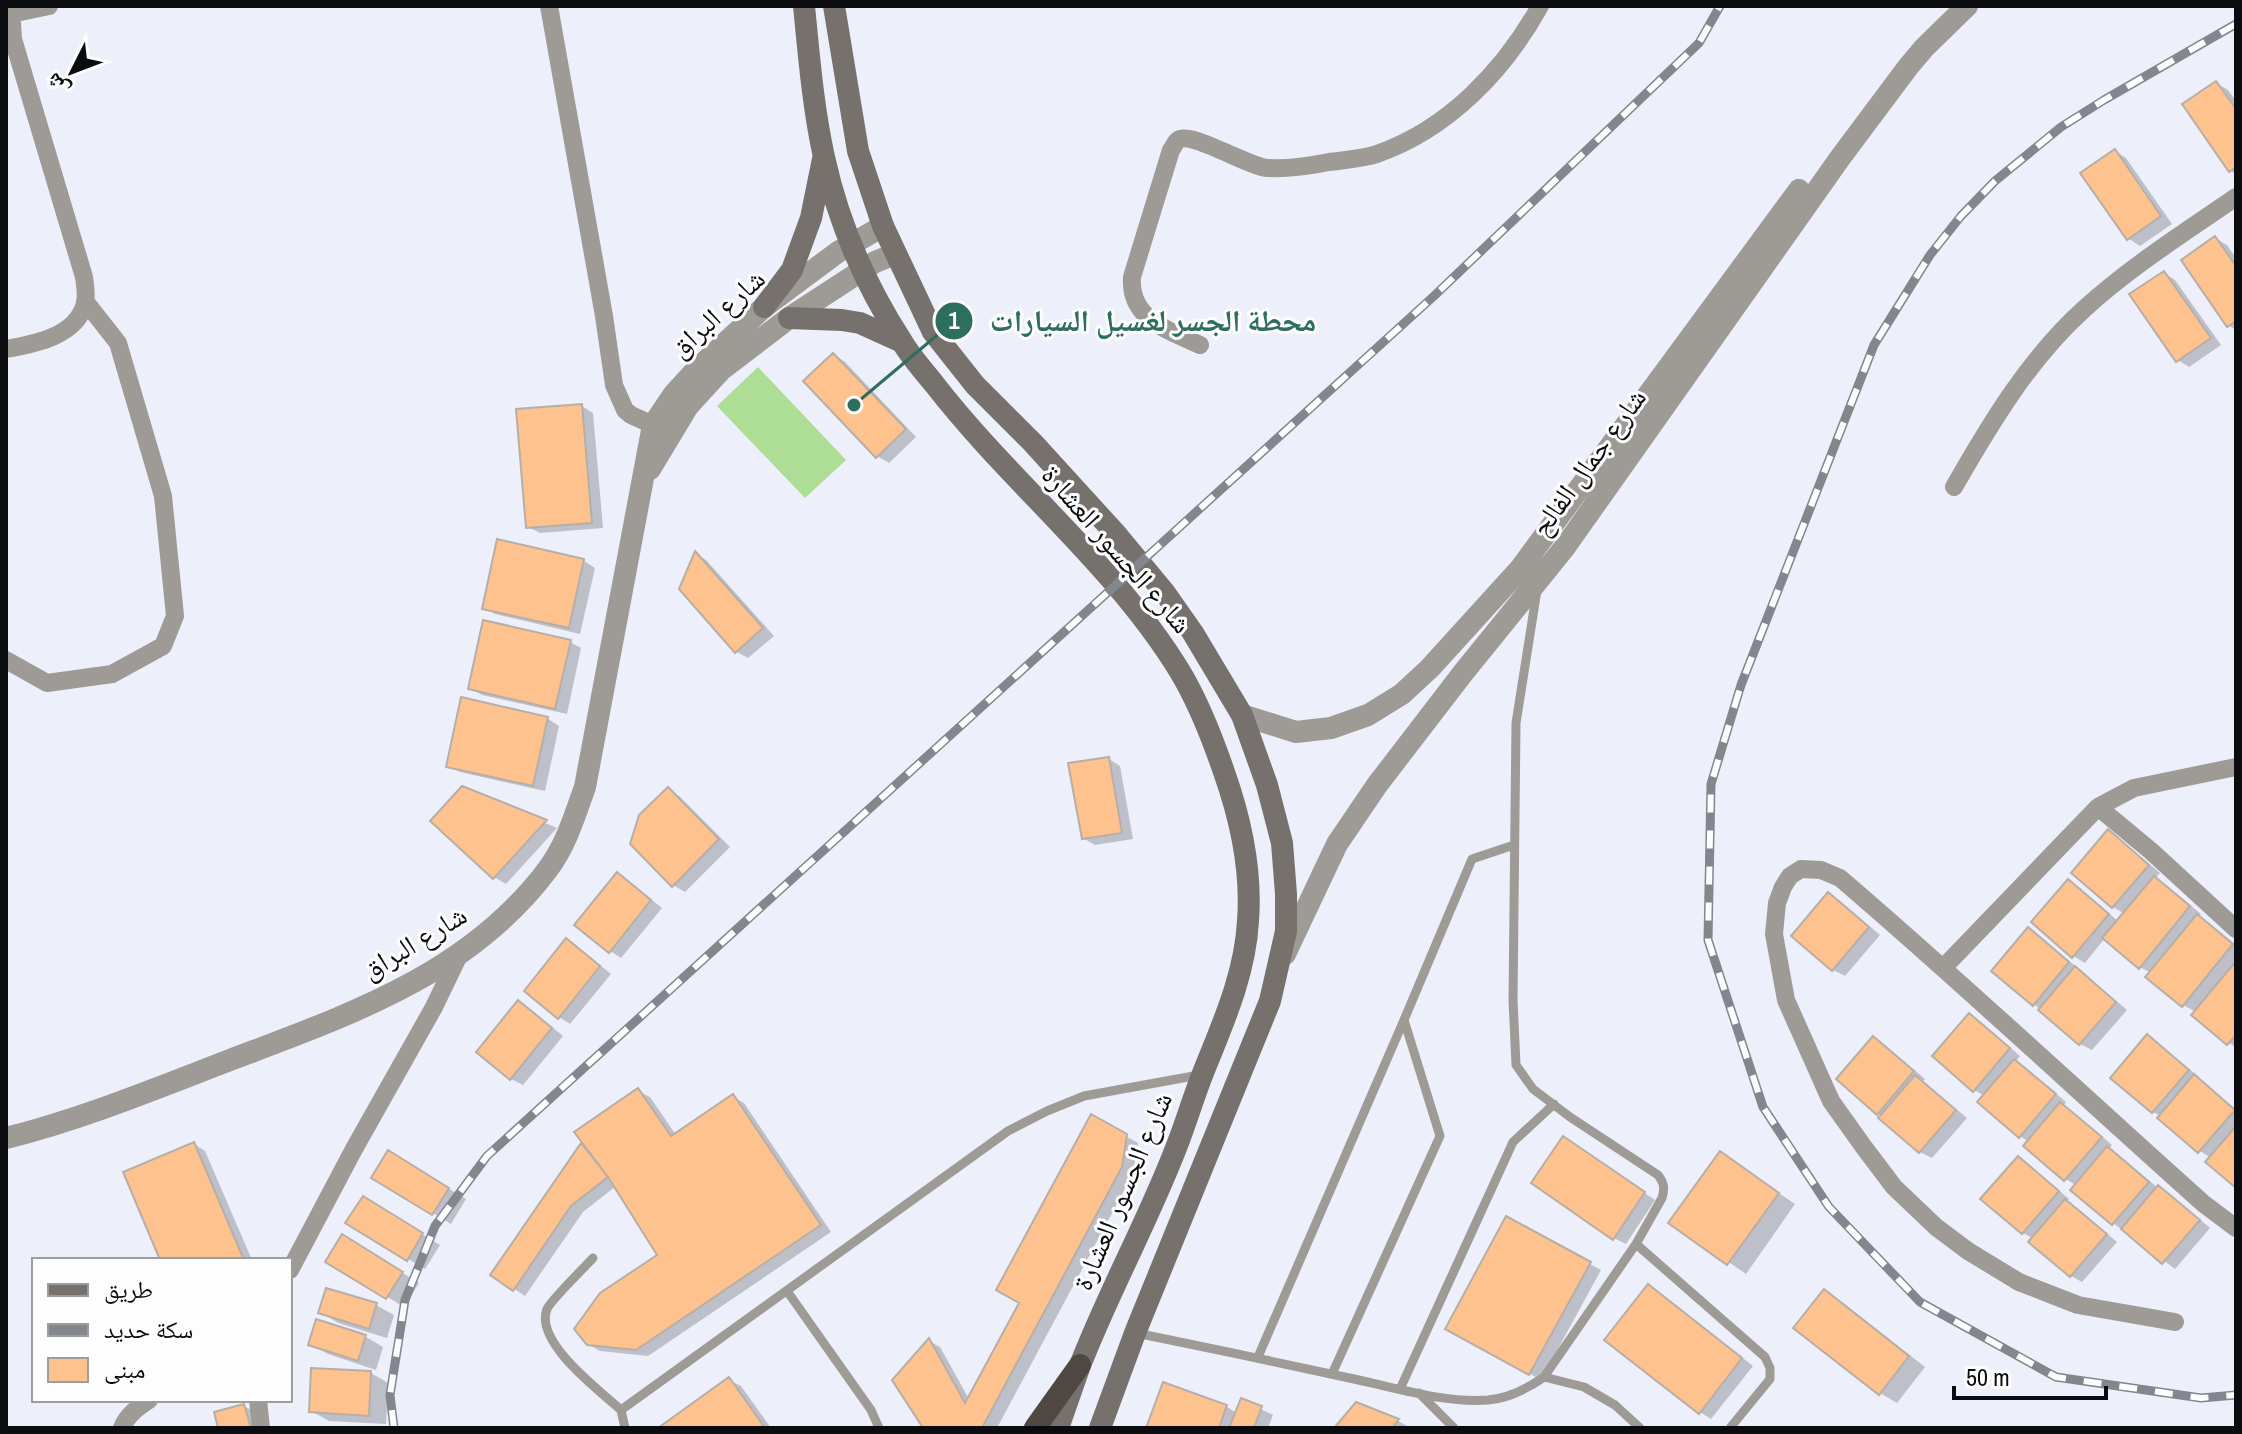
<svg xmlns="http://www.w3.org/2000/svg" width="2242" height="1434" font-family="'Archivo Narrow','Noto Naskh Arabic',sans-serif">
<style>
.green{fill:#aedd96}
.shadow{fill:#0003}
.building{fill:#fec28e;stroke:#b7aea7;stroke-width:2}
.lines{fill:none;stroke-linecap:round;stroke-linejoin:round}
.service{stroke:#9e9a96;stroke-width:9}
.minor{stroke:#9e9a96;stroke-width:18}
.tertiary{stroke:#9e9a96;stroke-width:22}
.secondary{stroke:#76716c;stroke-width:22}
.trunk{stroke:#4f4842;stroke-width:22}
.rail-casing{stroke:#84868e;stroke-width:9}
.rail{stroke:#fdfdfd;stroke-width:6;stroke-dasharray:18;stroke-linecap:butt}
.labels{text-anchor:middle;stroke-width:6;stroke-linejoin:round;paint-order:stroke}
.street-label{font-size:28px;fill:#0b0c10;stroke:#fdfdfd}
.leader{fill:none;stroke:#2d6e5d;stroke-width:3}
.callout-dot{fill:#2d6e5d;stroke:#fdfdfd;stroke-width:3}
.mark-label{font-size:24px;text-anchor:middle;font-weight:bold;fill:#fff}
.callout-label{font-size:30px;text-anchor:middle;font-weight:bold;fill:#2d6e5d;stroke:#fdfdfd;stroke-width:6;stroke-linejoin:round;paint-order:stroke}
</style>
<rect width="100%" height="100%" fill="#edf0fa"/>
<path class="green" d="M758,367L846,460L805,498L717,406Z"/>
<path class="shadow" d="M2216,83L2228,90L2236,101V174L2230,171Z
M2115,151L2126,158L2172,224L2140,246L2129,239L2083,174Z
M2215,238L2227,245L2236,258V330L2229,326Z
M2164,273L2175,280L2221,345L2189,367L2178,360Z
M834,355L845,362L916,437L889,463L877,456Z
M582,406L593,413L603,528L540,533L528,527Z
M498,542L584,561L595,568L580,634L495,614L484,608Z
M696,554L706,560L774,636L748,658L737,652Z
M570,642L581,648L567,714L482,695L470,688Z
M462,700L548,719L559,726L545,791L460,772L448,766Z
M1109,759L1120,766L1133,839L1095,845L1083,838Z
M463,788L557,828L506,884L494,877Z
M668,789L679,796L730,847L685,892L673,885Z
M2108,832L2120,839L2160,873L2155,878L2166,885L2201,914L2198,917L2209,923L2236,946V1048L2194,1015L2196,1012L2183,1005L2151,973L2140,967L2105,938L2085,963L2073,956L2068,881L2080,888L2119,922L2125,914L2113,907L2073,873Z
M618,875L629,882L662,908L621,958L610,951Z
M1829,895L1840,901L1880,935L1845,976L1833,970L1794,936Z
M2029,930L2040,936L2127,1010L2092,1050L2080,1044L2034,1004Z
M567,941L578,947L611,974L570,1024L559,1017Z
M519,1003L530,1009L563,1036L523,1085L511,1079L479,1052Z
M1969,1015L1981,1022L2020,1056L2015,1062L2026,1068L2066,1102L2063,1106L2072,1111L2112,1145L2109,1149L2119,1155L2158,1188L2170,1194L2210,1228L2175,1269L2113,1223L2077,1186L2066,1179L2026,1146L2029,1142L2020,1136L1985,1096L1974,1090Z
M2148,1037L2159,1044L2199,1077L2198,1079L2236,1109V1185L2211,1158L2200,1151L2160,1117L2161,1116L2153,1112Z
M1873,1039L1885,1045L1925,1079L1923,1081L1967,1118L1932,1158L1920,1152L1881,1118L1883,1116L1878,1113Z
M638,1091L650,1097L676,1135L733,1097L744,1103L831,1232L648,1356L600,1351L588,1344L660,1255L616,1186L583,1212L525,1296L492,1274L584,1143Z
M1092,1117L1138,1143L1133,1174L997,1428H926L929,1341L940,1347L969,1399L1022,1302Z
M194,1144L205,1151L252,1260H163Z
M1575,1146L1655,1200L1626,1244L1614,1238Z
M389,1153L466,1199L451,1224L374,1177Z
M1720,1153L1795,1204L1746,1274L1671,1222Z
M2018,1158L2029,1165L2069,1199L2066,1202L2077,1208L2117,1242L2082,1282L2071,1276L2034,1239L2023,1233Z
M381,1209L440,1245L425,1269L408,1259Z
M1507,1219L1601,1270L1541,1380L1448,1328Z
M360,1247L419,1283L404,1307L328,1261Z
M328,1290L376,1305L394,1315L387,1338L338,1323L321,1312Z
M1824,1292L1842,1302L1925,1367L1897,1403L1880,1393Z
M1660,1293L1753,1366L1711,1419L1700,1412Z
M317,1322L366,1337L383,1347L376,1370L328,1354L310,1344Z
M371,1373L388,1383L386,1424L329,1421L311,1411Z
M729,1380L741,1386L771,1428H661Z
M1164,1384L1227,1407L1237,1413L1242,1400L1273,1415L1268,1428H1148Z
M244,1406L262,1416L265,1428H220Z
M1398,1421L1409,1427L1336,1428Z"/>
<path class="building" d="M2216,81L2236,109V167L2229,172L2182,104Z
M2115,149L2161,216L2127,240L2080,173Z
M2215,236L2236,266V321L2227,327L2181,260Z
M2164,271L2211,338L2176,362L2129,294Z
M833,353L906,429L876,458L803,381Z
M582,404L592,523L526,528L516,409Z
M497,539L584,559L569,628L482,609Z
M695,551L763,628L735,653L679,589Z
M483,620L571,640L555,709L468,689Z
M461,697L548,717L533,786L446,767Z
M1109,757L1122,833L1082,839L1068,763Z
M462,786L547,820L493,879L430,821Z
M668,787L719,839L672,887L630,844L639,815Z
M2108,829L2149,865L2112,908L2071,873Z
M617,872L651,900L609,953L574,925Z
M2154,876L2190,906L2139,969L2102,938Z
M2068,879L2109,914L2072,958L2031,922Z
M1828,892L1869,927L1832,971L1791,936Z
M2197,914L2233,944L2182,1007L2145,977Z
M2028,927L2069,962L2033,1006L1991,971Z
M566,938L600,966L558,1019L524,991Z
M2236,961V1035L2227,1045L2191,1015Z
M2075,966L2116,1002L2079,1045L2038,1010Z
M518,1000L552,1028L510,1080L476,1052Z
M1969,1013L2010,1048L1973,1092L1932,1056Z
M2147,1034L2189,1070L2152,1113L2110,1078Z
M1873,1036L1914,1071L1877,1115L1836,1079Z
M2014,1059L2056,1094L2019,1138L1977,1102Z
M2194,1074L2235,1110L2198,1153L2157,1118Z
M1915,1075L1956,1110L1919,1153L1878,1118Z
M638,1088L671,1136L733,1094L821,1225L636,1350L587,1345L574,1329L600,1293L657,1255L608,1177L574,1132Z
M2060,1102L2102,1137L2064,1181L2023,1146Z
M1091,1114L1127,1134L1122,1167L982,1428H923L892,1380L929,1338L965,1403L1019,1303L996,1290Z
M2236,1126V1188L2205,1162Z
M1563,1136L1645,1192L1613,1240L1531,1183Z
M194,1142L244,1260H160L123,1172Z
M581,1143L608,1177L571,1206L513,1291L490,1275Z
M2107,1146L2149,1182L2112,1225L2070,1190Z
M388,1150L449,1188L432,1215L371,1178Z
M1720,1151L1779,1193L1727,1265L1668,1223Z
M2018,1156L2059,1191L2022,1234L1980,1199Z
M2158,1185L2200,1220L2162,1264L2121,1229Z
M363,1196L423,1233L407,1261L345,1223Z
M2065,1199L2107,1234L2070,1277L2028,1242Z
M1506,1216L1591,1262L1529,1375L1445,1329Z
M342,1234L403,1272L386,1299L325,1262Z
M1648,1284L1742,1358L1699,1414L1604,1340Z
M326,1288L377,1303L369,1329L318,1313Z
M1824,1289L1909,1356L1879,1395L1793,1328Z
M316,1319L366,1335L358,1361L308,1345Z
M311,1368L371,1371L369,1416L309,1412Z
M729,1377L765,1428H658Z
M1163,1382L1227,1405L1219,1428H1146Z
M1241,1398L1262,1406L1254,1428H1229Z
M1356,1402L1399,1419L1392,1428H1334Z
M244,1404L251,1428H218L214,1412Z"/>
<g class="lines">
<path class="service" d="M1636,1244L1765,1357L1770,1368V1379L1730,1428
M593,1258C584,1268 551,1300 547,1309C534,1342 599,1390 621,1410
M787,1291L871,1410L879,1428
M1136,1333C1209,1348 1281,1363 1354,1379C1397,1388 1443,1403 1488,1400C1509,1398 1527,1389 1544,1377L1636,1244L1662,1198C1665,1188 1664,1183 1658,1175L1570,1117L1533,1089L1516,1065L1513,1000L1516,723L1537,590
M1258,1357L1404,1020
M1332,1374L1440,1136L1404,1020L1472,859L1514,845
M1544,1377L1584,1387L1615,1405L1640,1428
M1400,1389L1513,1142L1554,1104
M1419,1393L1454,1428
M625,1428L621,1410L1008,1131L1047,1111L1084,1096L1199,1075"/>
<path class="minor" d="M549,6L604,316L614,385L625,410L631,415L653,425
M11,14L49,6
M1200,345C1168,330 1129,319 1132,277L1171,150C1174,147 1175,142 1178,140C1189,130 1249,167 1268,168C1289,169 1309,166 1329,162C1344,160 1362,159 1377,154C1448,129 1504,71 1540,6
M6,349C35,344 77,336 85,303C87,295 85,285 84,277L13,39L11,6
M1954,487C1990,424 2029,359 2083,310C2130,267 2184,233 2236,197
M6,660L47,683L112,674L163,646L175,616L163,496L118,343L85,301
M2098,807L2134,788L2236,767
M1944,967L2098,807L2151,851L2236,929
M290,1270L354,1149L434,1007L458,957
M2175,1322L2078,1305L2019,1282L1968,1251L1936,1227L1894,1187L1863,1146L1831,1101L1786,1000L1774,934L1777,903L1783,887L1790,876L1801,869L1821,870L1840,878C1964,984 2083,1096 2204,1204L2236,1228
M258,1400L261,1428
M122,1428C127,1415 138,1407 149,1400"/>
<path class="tertiary" d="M650,469L688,406L721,370L789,318L875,262L895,254
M1242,715L1296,732L1331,728L1368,715L1402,694L1430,668L1520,569L1799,190
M1285,954L1337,844L1377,785L1463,673L1565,547L1840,158L1908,67L1924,48L1967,6
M6,1138C82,1119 157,1088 230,1060C348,1015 469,975 548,869C566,845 575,815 585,787L653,425L674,394L696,370L764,307L838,252L883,226"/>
<path class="secondary" d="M804,6C809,56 813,107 824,157C838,221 865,284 901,340C910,356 923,370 935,385C1011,483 1113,563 1179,670C1198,701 1212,737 1224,772C1241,820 1252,869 1248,921C1245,975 1223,1023 1203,1073C1193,1098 1186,1123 1176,1148C1147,1223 1108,1293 1079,1368C1072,1388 1065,1408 1058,1428
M834,6L858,151L883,226L933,332L975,385L1033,443L1116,534L1165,593L1193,633L1242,715L1267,785L1282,843L1286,894V931L1270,1001L1135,1333L1100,1428
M764,307L792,270L811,218L823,159
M789,318L842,320L860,323L902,342"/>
<path class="trunk" d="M1035,1428L1080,1365"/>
<defs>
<path id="rail" d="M2236,24L2104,100L2061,127L1995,181L1961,216L1930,255L1874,345L1741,685L1711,784L1708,940L1763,1107L1829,1207L1920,1302L2056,1377L2201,1398L2236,1395
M394,1428L390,1395L405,1300L435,1226L487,1156L1434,296L1699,43L1720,6"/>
</defs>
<use href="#rail" class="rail-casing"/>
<use href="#rail" class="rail"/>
</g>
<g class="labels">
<g class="street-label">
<text transform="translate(717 313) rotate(-42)" y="10">شارع البراق</text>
<text transform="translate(1588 462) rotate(-54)" y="10">شارع جمال الفالح</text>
<text transform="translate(1117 549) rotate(49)" y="10">شارع الجسور العشارة</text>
<text transform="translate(414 942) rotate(-31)" y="10">شارع البراق</text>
<text transform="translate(1122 1191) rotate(-67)" y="10">شارع الجسور العشارة</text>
</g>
</g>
<path class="leader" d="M854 405L954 321"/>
<g class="callout-dot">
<circle cx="854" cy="405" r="8"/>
<circle cx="954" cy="321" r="20"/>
</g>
<g class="mark-label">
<text x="954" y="329">1</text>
</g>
<g class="callout-label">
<text x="1153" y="331">محطة الجسر لغسيل السيارات</text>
</g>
<rect width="2242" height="1434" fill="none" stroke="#0b0c10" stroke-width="16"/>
<rect x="32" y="1258" width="260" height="144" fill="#fdfdfd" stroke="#9c9d9e" stroke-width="2"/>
<rect x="48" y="1284" width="40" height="12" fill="#76716c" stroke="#9c9d9e" stroke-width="2"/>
<text x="104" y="1298" font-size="24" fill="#0b0c10">طريق</text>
<rect x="48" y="1324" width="40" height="12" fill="#84868e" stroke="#9c9d9e" stroke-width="2"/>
<text x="104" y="1338" font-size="24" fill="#0b0c10">سكة حديد</text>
<rect x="48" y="1358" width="40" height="24" fill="#fec28e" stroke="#9c9d9e" stroke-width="2"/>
<text x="104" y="1378" font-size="24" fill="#0b0c10">مبنى</text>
<g transform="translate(72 72) rotate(228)" stroke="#fdfdfd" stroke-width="6" paint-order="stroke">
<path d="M0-6L14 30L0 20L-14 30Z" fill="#0b0c10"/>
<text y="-12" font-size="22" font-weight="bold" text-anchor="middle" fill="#0b0c10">ش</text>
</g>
<path d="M1954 1386v12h152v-12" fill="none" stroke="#0b0c10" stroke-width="4"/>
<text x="1966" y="1386" font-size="24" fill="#0b0c10" stroke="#fdfdfd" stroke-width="6" paint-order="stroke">50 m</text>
</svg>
